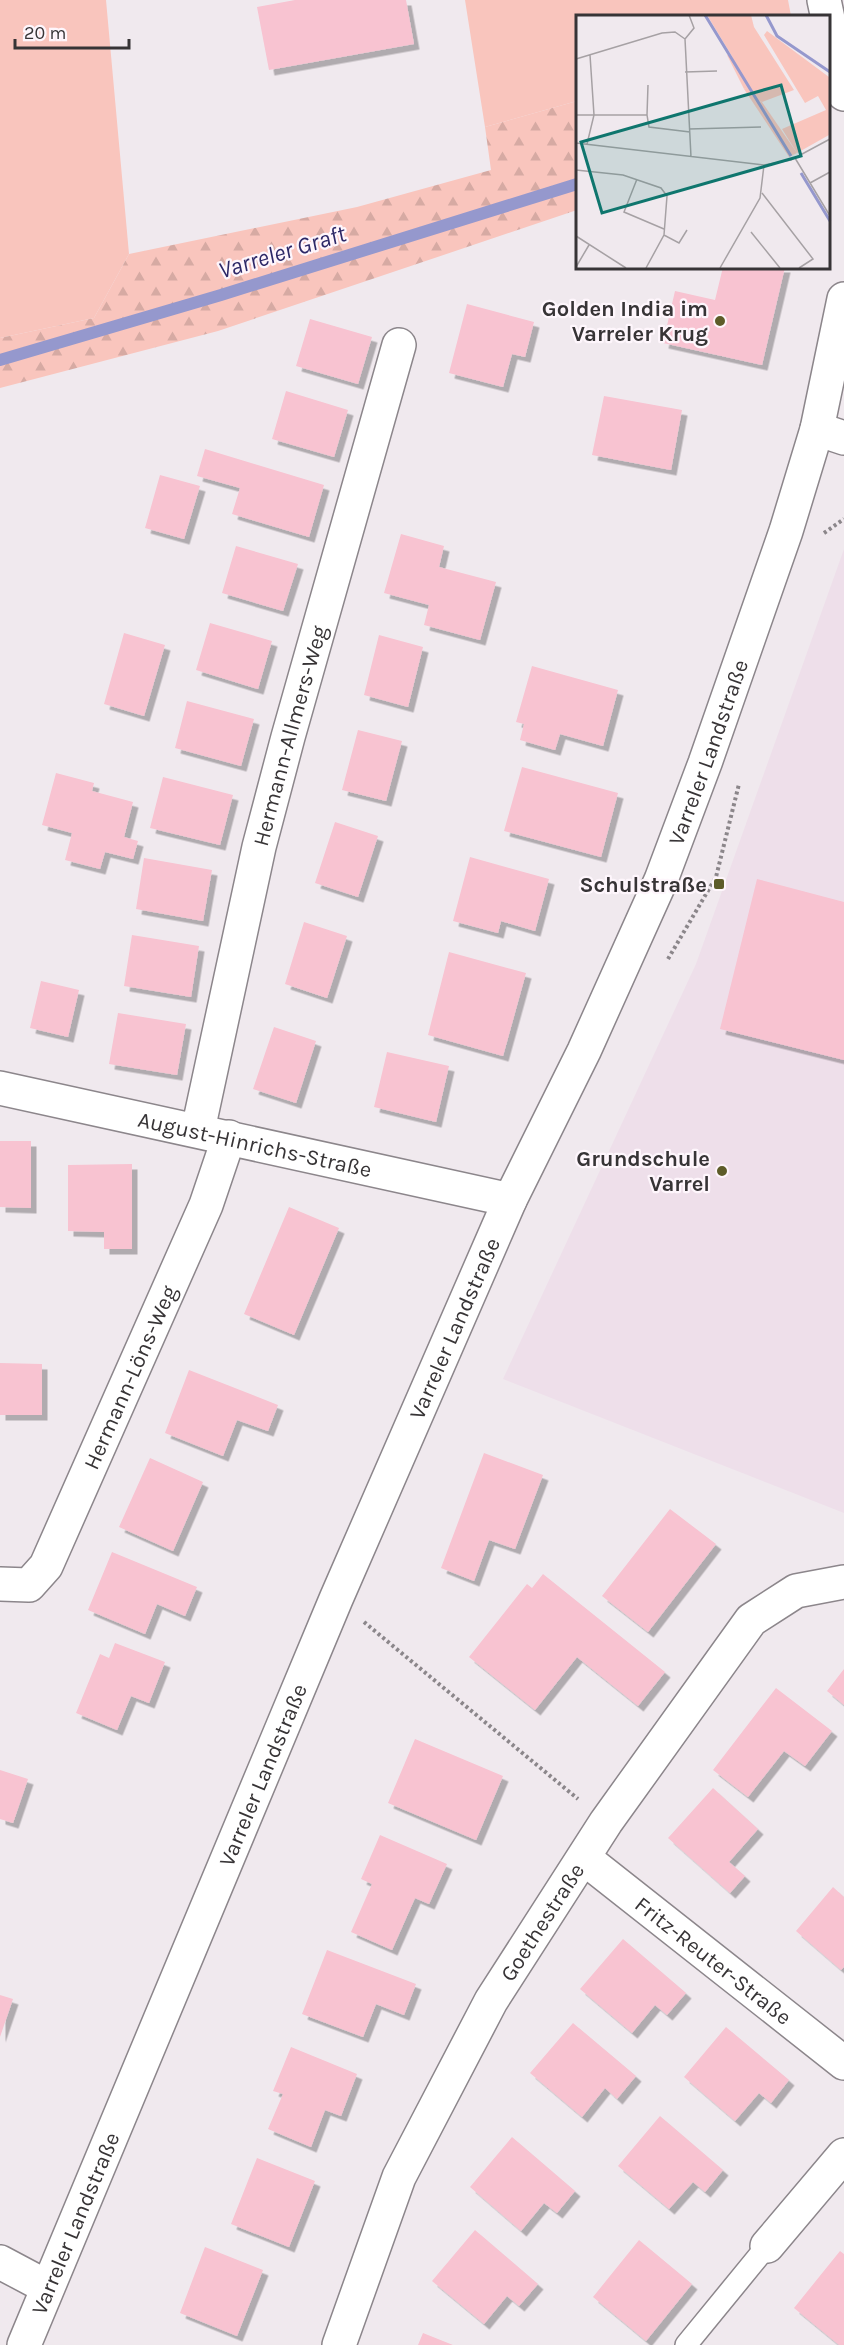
<svg xmlns="http://www.w3.org/2000/svg" width="844" height="2345" font-family="Karla,sans-serif">
<style>
.built{fill:#eedfea}
.green{fill:#f9c5bd}
.forest{fill:url(#forest-firs)}
.lines{fill:none;stroke-linecap:round;stroke-linejoin:round}
.stream{stroke:#9598cd;stroke-width:12}
.building{fill:#f8c3d1;filter:url(#shadow)}
.lane-casing{stroke:#8c868b;stroke-width:24}
.street-casing{stroke:#8c868b;stroke-width:36}
.secondary-casing{stroke:#8c868b;stroke-width:36}
.path{stroke:#8b868a;stroke-width:4;stroke-dasharray:3 3;stroke-linecap:butt}
.lane{stroke:#fff;stroke-width:21}
.street{stroke:#fff;stroke-width:33}
.secondary{stroke:#fff;stroke-width:33}
.poi-dot{fill:#5d5c29;stroke:#fef6fc;stroke-width:2}
.labels{text-anchor:middle;stroke-width:4.5;stroke-linejoin:round;paint-order:stroke}
.poi-label{font-size:22px;font-weight:bold;fill:#373436;stroke:#fef6fc;text-anchor:end}
.street-label{font-size:22px;fill:#373436;stroke:#fef6fc}
.water-label{font-size:24px;font-style:italic;fill:#2d2867;stroke:#fef6fc}
.inset-river{fill:none;stroke:#9598cd;stroke-width:3}
.inset-road{fill:none;stroke:#a6a1a4;stroke-width:1.5}
.view{fill:#0f766e;fill-opacity:0.15;stroke:#0f766e;stroke-width:3}
.inset-edge{fill:none;stroke:#373436;stroke-width:3}
</style>
<defs>
<pattern id="forest-firs" width="22" height="20" patternUnits="userSpaceOnUse" patternTransform="scale(1.5)"><rect width="22" height="20" fill="#f9c5bd"/><path d="M5 1l3.5 6h-7zM16 11l3.5 6h-7z" fill="#d6aaa3"/></pattern>
<filter id="shadow"><feDropShadow dx="5.5" dy="5.5" stdDeviation="0" flood-color="#0004"/></filter>
</defs>
<rect width="100%" height="100%" fill="#f0e9ee"/>
<path class="built" d="M844,549V1513L503,1379L696,964Z"/>
<path class="green" d="M0,0H106L129,254L94,318L0,338Z
M465,0H788L791,16H577V101L485,127Z"/>
<path class="forest" d="M577,101V210L218,331L0,388V338L94,318L129,254L357,207L491,170L485,127Z"/>
<g class="lines">
<path class="stream" d="M0,360L221,295L577,184"/>
</g>
<path class="building" d="M295,0H406L414,44L269,70L257,7Z
M723,267H785L762,365L663,343L675,291L715,300Z
M467,304L534,322L525,357L512,354L503,387L449,373Z
M310,319L372,337L358,384L296,366Z
M286,391L348,410L334,457L272,439Z
M604,396L682,410L671,470L592,455Z
M205,449L324,485L309,537L232,514L240,488L197,476Z
M160,475L200,486L184,539L145,528Z
M401,534L444,546L439,567L496,582L480,640L424,625L429,605L384,593Z
M236,546L298,564L283,611L222,593Z
M210,623L272,641L258,689L196,670Z
M124,633L165,645L144,716L104,704Z
M379,635L423,647L408,707L364,695Z
M532,666L618,690L603,746L560,734L555,750L520,740L524,724L516,722Z
M187,701L254,719L241,766L175,748Z
M358,730L402,741L386,801L342,790Z
M522,767L618,793L601,857L504,831Z
M56,773L94,783L92,791L133,802L124,837L138,841L133,859L105,852L100,869L65,860L72,833L42,825Z
M163,777L233,795L220,845L150,828Z
M335,822L378,836L358,897L315,883Z
M470,857L549,879L535,931L501,921L498,933L453,921Z
M144,858L212,870L203,921L136,909Z
M757,879L844,902V1060L720,1029Z
M304,922L347,936L327,998L285,984Z
M132,935L199,946L191,997L124,986Z
M449,952L526,973L503,1056L428,1035Z
M41,981L79,990L68,1037L30,1028Z
M118,1013L186,1024L177,1075L109,1064Z
M274,1027L316,1041L296,1103L253,1089Z
M387,1052L449,1066L436,1122L374,1107Z
M0,1141H31V1208L0,1207Z
M132,1164V1249H104V1232L68,1231V1165Z
M289,1207L339,1228L294,1335L244,1314Z
M0,1363L42,1364V1415H0Z
M189,1370L278,1405L268,1431L237,1420L223,1456L165,1433Z
M484,1453L543,1475L515,1549L489,1540L474,1581L441,1568Z
M150,1458L203,1482L173,1551L119,1527Z
M670,1509L716,1544L648,1632L602,1596Z
M112,1552L197,1587L185,1616L157,1604L145,1634L88,1610Z
M543,1574L665,1672L638,1706L577,1657L535,1710L469,1657L527,1584L532,1588Z
M115,1643L165,1662L149,1703L131,1696L117,1730L76,1713L100,1654L109,1658Z
M844,1669V1705L827,1691Z
M776,1688L832,1731L805,1766L784,1751L748,1797L713,1770Z
M415,1739L503,1776L476,1840L388,1803Z
M0,1770L28,1779L13,1823L0,1819Z
M713,1788L758,1829L729,1862L745,1876L730,1893L668,1838Z
M380,1835L447,1864L429,1904L415,1898L392,1950L351,1932L372,1884L361,1879Z
M833,1887L844,1897V1967L841,1970L796,1931Z
M623,1939L686,1993L667,2015L655,2005L632,2033L580,1989Z
M327,1950L416,1984L404,2015L376,2004L363,2037L302,2014Z
M0,1995L13,1999L0,2037Z
M573,2023L636,2076L617,2099L605,2088L582,2117L530,2073Z
M726,2027L789,2080L771,2103L759,2093L735,2121L684,2077Z
M291,2047L357,2074L341,2116L325,2110L311,2147L268,2129L283,2094L273,2091Z
M660,2116L723,2170L705,2192L693,2182L669,2209L618,2166Z
M512,2137L575,2191L557,2213L544,2203L521,2231L470,2187Z
M257,2158L315,2181L289,2247L231,2224Z
M475,2230L538,2284L519,2306L507,2296L484,2324L432,2281Z
M639,2240L692,2284L646,2341L593,2297Z
M205,2247L263,2270L237,2336L180,2313Z
M840,2251L844,2254V2345H839L794,2308Z
M423,2333L453,2345H418Z"/>
<g class="lines">
<defs>
<path id="lane" d="M686,2345L767,2246"/>
<g id="street">
<path id="s1" d="M0,1088L510,1200"/>
<path id="s2" d="M198,1130L259,847L288,737L399,345"/>
<path id="s3" d="M0,1584L29,1585L46,1566L206,1205L229,1137"/>
<path id="s4" d="M584,1858L844,2063"/>
<path d="M767,2246L844,2155"/>
<path d="M0,2262L47,2287"/>
<path id="s5" d="M339,2345L399,2177L491,2001L606,1822L751,1620L796,1591L844,1582"/>
</g>
<g id="secondary">
<path d="M824,0L844,94"/>
<path d="M817,429L844,438"/>
<path id="s6" d="M24,2345L336,1599L510,1200L584,1051L661,880L705,763L786,531L817,429L844,299"/>
</g>
</defs>
<use href="#lane" class="lane-casing"/>
<use href="#street" class="street-casing"/>
<use href="#secondary" class="secondary-casing"/>
<path class="path" d="M824,533L844,519
M668,959L716,877L739,784
M364,1622L578,1799"/>
<use href="#lane" class="lane"/>
<use href="#street" class="street"/>
<use href="#secondary" class="secondary"/>
</g>
<g class="poi-dot">
<circle cx="720" cy="321" r="6"/>
<rect x="713" y="878" width="12" height="12" rx="3"/>
<circle cx="722" cy="1171" r="6"/>
</g>
<g class="labels">
<g class="poi-label">
<text x="708" y="316">Golden India im<tspan x="708" dy="25">Varreler Krug</tspan></text>
<text x="707" y="892">Schulstraße</text>
<text x="710" y="1166">Grundschule<tspan x="710" dy="25">Varrel</tspan></text>
</g>
<g class="street-label">
<text dy="8" stroke="none"><textPath href="#s2" startOffset="405">Hermann-Allmers-Weg</textPath></text>
<text dy="8" stroke="none"><textPath href="#s6" startOffset="1734">Varreler Landstraße</textPath></text>
<text dy="8" stroke="none"><textPath href="#s1" startOffset="261">August-Hinrichs-Straße</textPath></text>
<text dy="8" stroke="none"><textPath href="#s6" startOffset="1104">Varreler Landstraße</textPath></text>
<text dy="8" stroke="none"><textPath href="#s3" startOffset="261">Hermann-Löns-Weg</textPath></text>
<text dy="8" stroke="none"><textPath href="#s6" startOffset="618">Varreler Landstraße</textPath></text>
<text dy="8" stroke="none"><textPath href="#s5" startOffset="471">Goethestraße</textPath></text>
<text dy="8" stroke="none"><textPath href="#s4" startOffset="165">Fritz-Reuter-Straße</textPath></text>
<text dy="8" stroke="none"><textPath href="#s6" startOffset="132">Varreler Landstraße</textPath></text>
</g>
<g class="water-label">
<text transform="translate(282 252) rotate(-17)" y="8">Varreler Graft</text>
</g>
</g>
<g transform="translate(576 15)">
<rect width="254" height="254" fill="#f0e9ee"/>
<path d="M131,0H175L178,12L218,75L186,87L180,85L173,72L168,74L151,40L157,43ZM191,16L253,62V120L221,138L206,114L250,95L242,81L229,88L188,20Z" fill="#f9c5bd"/>
<path d="M172,72L180,85L186,87L221,138L213,142L168,74Z" fill="#f9c5bd"/>
<path class="inset-river" d="M129,0L215,141M190,0L201,21L254,57M225,158L254,206"/>
<path class="inset-road" d="M113,0L118,13L109,24L115,142M0,44L86,18L99,17L109,24M109,57L141,56M0,100H71L73,112L114,117M71,100L72,70M113,114L185,112M0,128L188,150L215,145L254,124M11,129L18,100L14,40M219,143L254,201M0,155L47,160L85,173L91,181L88,220M61,164L48,197L88,214M234,168L254,157M186,178L237,244L223,253M175,217L204,253M0,221L50,253M0,252L13,230M70,253L88,220L103,228L111,215M144,253L184,183L188,150"/>
<path class="view" d="M205,70L225,141L26,198L5,127Z"/>
<rect width="254" height="254" class="inset-edge"/>
</g>
<path d="M15 39v9h114v-9" fill="none" stroke="#373436" stroke-width="3"/>
<text x="24" y="39" font-size="18" fill="#373436" stroke="#fef6fc" stroke-width="4.5" paint-order="stroke">20 m</text>
</svg>
